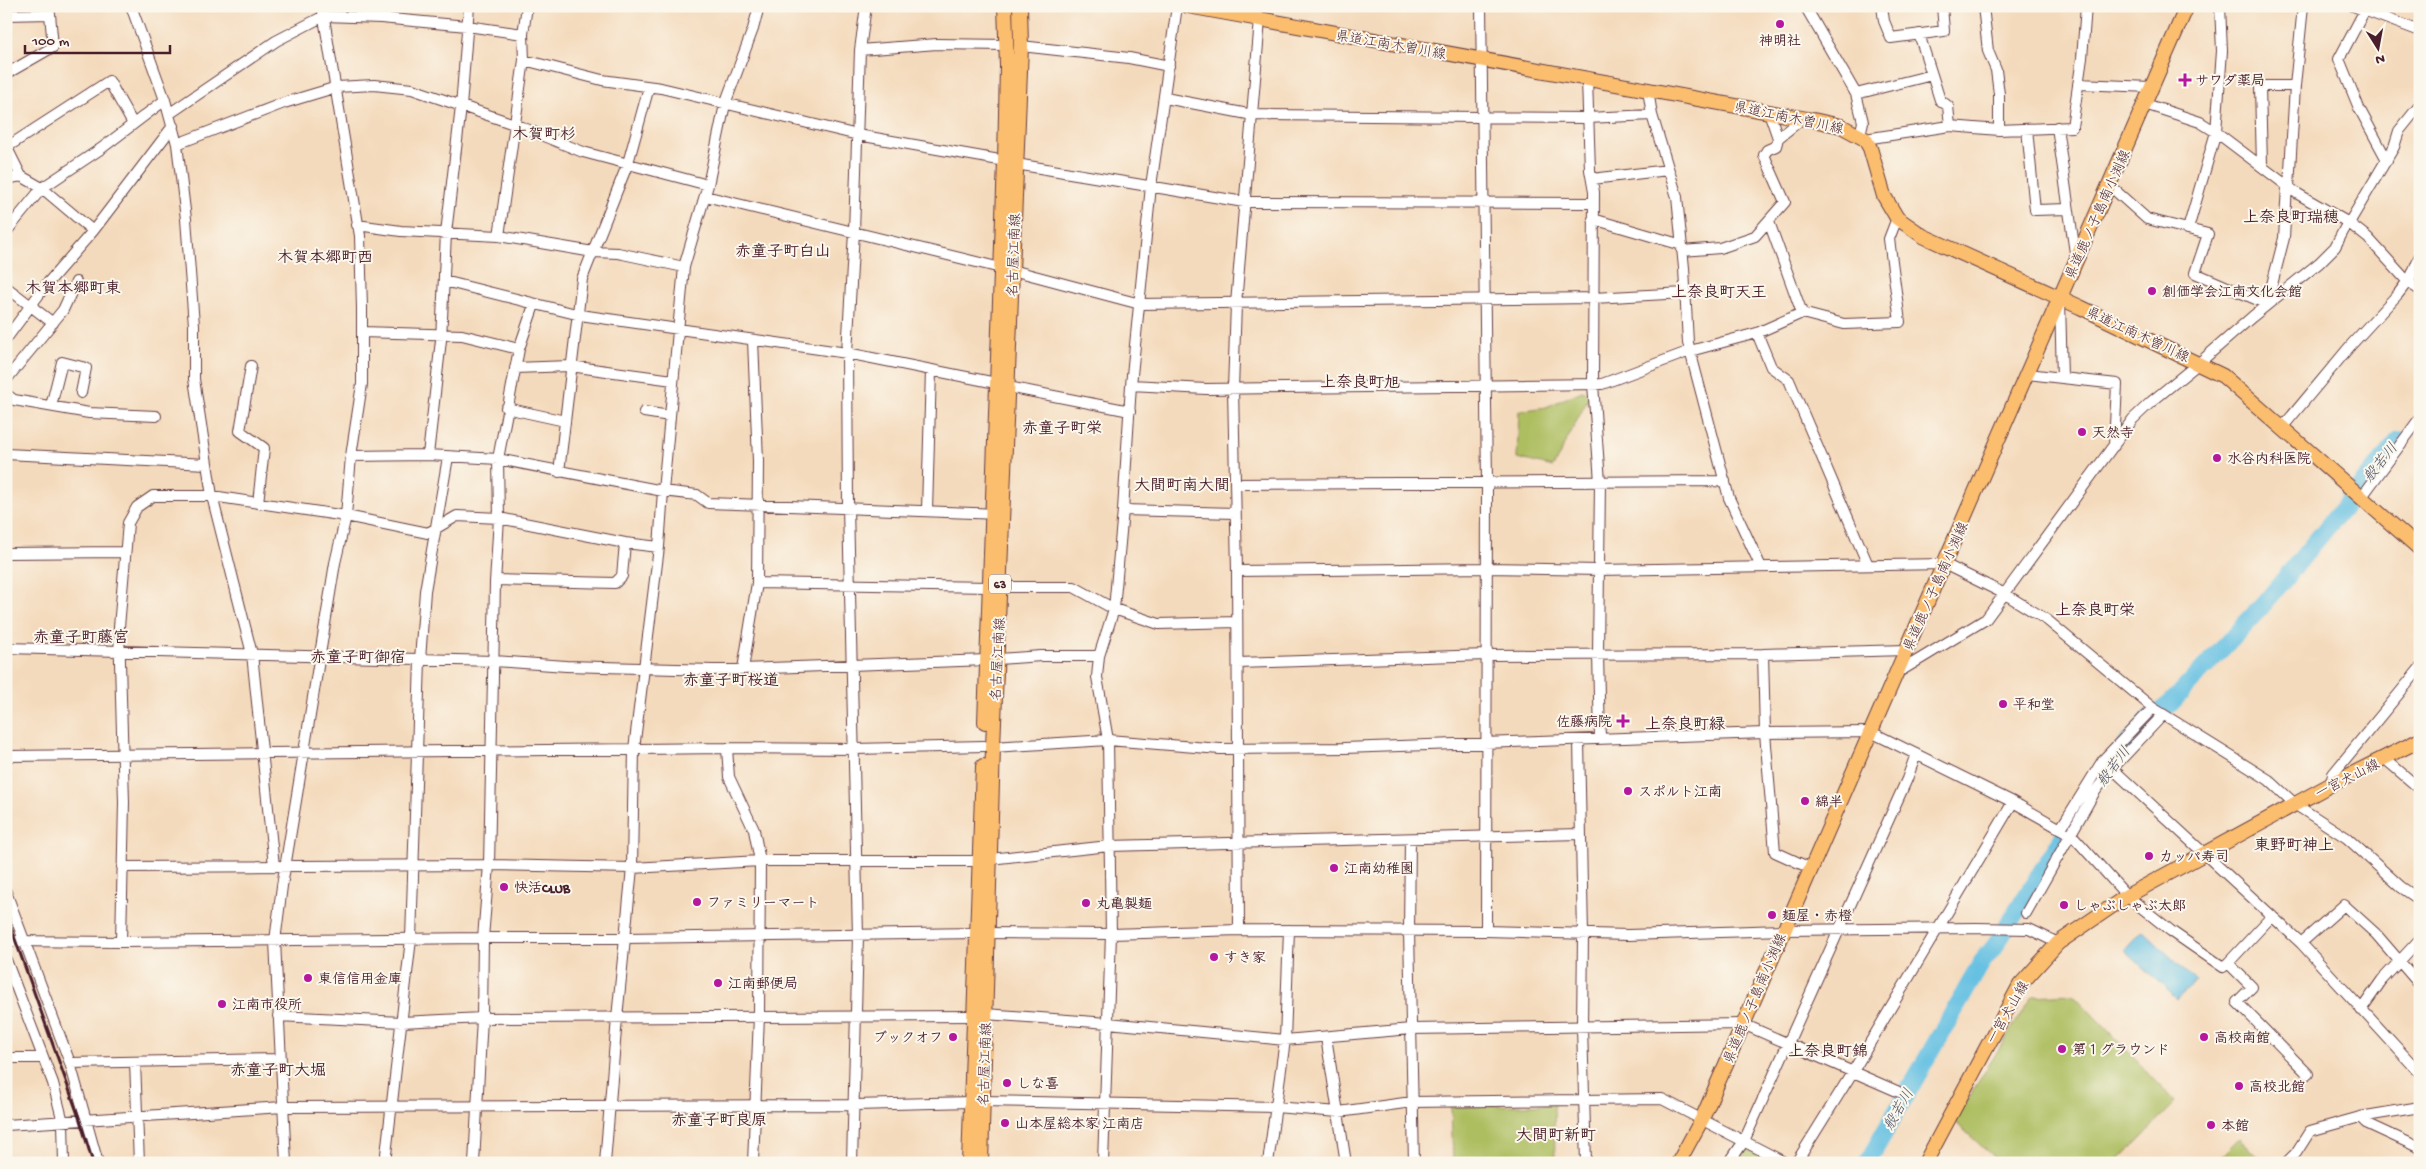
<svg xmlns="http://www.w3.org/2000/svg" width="2426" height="1169" font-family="'Gochi Hand','Klee One',sans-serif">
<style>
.green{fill:#adbe61;stroke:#7c6e46}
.water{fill:#65c0e2;stroke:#587086}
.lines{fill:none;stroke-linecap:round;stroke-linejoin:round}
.river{stroke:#65c0e2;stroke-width:18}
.minor-casing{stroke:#643b41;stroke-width:12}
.major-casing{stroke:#643b41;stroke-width:16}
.minor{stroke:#fff;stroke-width:10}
.major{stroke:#fbbd6e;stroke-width:14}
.rail{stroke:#4a1f2b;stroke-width:3}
.poi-dot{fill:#b5179e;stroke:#fbf7ec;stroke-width:2}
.labels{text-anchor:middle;stroke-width:4;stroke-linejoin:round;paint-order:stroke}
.shield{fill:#fbf7ec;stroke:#7f6065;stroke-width:1}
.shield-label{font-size:12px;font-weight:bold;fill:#4a1f2b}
.poi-label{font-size:14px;font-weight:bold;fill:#4a1f2b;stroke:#fbf7ec;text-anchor:start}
.street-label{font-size:14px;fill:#4a1f2b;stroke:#fbf7ec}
.water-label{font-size:15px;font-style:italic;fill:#53576b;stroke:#fbf7ec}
.quarter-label{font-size:16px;font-weight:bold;fill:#4a1f2b;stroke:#fbf7ec}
</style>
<rect width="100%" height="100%" fill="#fbf7ec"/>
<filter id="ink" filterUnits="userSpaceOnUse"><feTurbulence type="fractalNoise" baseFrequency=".02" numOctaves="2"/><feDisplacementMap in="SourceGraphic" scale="10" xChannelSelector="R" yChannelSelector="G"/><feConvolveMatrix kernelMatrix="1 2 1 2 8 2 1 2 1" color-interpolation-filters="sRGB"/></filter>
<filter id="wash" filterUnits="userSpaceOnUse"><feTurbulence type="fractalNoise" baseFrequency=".0096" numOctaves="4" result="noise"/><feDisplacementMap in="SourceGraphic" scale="20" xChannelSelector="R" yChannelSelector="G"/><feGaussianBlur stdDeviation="1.12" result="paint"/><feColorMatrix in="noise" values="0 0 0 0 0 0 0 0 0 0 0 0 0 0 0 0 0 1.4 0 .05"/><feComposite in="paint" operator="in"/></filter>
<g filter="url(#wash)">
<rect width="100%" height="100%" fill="#f4dabc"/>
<path class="green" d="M1582,391L1590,395L1553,467L1517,458L1519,411L1546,407Z
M2073,994L2176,1102L2116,1163H2000L1954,1121L2032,996Z
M1554,1104L1555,1163H1453L1451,1107Z
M2239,1138L2260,1160L2257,1163H2214Z
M1746,1148L1774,1163H1735Z"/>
<path class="water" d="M2142,930L2196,981L2177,999L2124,950Z"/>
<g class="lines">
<path class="river" d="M2101,778L2116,757L2150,719L2171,703L2263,605L2399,440
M1867,1163L1982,962L1995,946L2076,816"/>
</g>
</g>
<g filter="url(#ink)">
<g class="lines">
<defs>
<path id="minor" d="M131,6L165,100L177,144L186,219L194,325V379L212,496L252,654L274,866
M469,6L461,107L446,233L441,340L428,455L498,459L663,491L697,495L708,503L999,514
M1481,6L1487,483L1486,931
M1805,6L1856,94L1863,122L1860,135
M1882,6L1884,21L1891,38L1944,31L1942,6
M1983,6L1988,51L1996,70L1999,94V130
M2353,6L2420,31
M2367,6L2339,59L2359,108L2387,160
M6,15L50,14L53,47L6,74
M1919,34L1940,100L1948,106L1950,126
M1021,46L1129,58L1169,66
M860,50L937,44L1006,45
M524,60L602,80L661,88L858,135L1005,161
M1587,79L1590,170L1594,192L1593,384L1600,482L1598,654L1600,739
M2078,84L2151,87
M2295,86L2303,6
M1648,90L1652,115L1677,197L1684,268L1688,343L1729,498L1761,567
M1856,94L1932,75
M1165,98L1253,115L1587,118L1652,115
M2145,104L2200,122L2216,132L2298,194L2349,223L2368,238L2408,282L2420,290
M169,114L276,41L324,16L381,18L467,26L523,34
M2057,127L2076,260
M2027,129L2035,210L2068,209
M1778,138L1803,118
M1865,139L1950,126L1999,130L2072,127L2082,58L2086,6
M177,144L284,103L337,87L374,85L412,89L514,124L583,152L708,185
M6,146L21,176L42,188L93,231
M7,147L109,81L133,124
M1016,164L1244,202L1594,203
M2262,165L2260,86H2295L2289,187
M6,179L21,176
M1592,179L1668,170
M2109,185L2147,219L2208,234L2195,273L2267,304L2284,238L2287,186
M705,196L1001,268
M1593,219L1682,245
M1769,222L1802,313
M2349,223L2394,147L2399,131L2420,105
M357,225L401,231L499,236L593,252L618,253L684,267
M2188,229L2216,132L2222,51L2220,6
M6,232L42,188L102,148L165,100
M499,236L524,60L523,34L527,6
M1682,251L1720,248L1755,236L1785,202L1764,155L1767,150L1776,146L1778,138L1769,112
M1012,270L1140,304L1593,298L1685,293
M444,281L580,315L847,353L996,383
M6,287L53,323
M2060,301L2062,378L2117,384L2114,446
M362,332L462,335L519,349
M1757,333L1771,367L1789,380L1868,565
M6,339L46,285L93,231L173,126
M251,366L240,431L264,448L258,503
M515,368L570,366L673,380
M2028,374L2062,378
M6,380L63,310L76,282
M1131,385L1206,389L1602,384L1690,351L1757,333L1802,313L1844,324L1900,322L1889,239L1897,218
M1008,387L1130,411
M6,394L14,400L89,413L156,416
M51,406L62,362L86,368L81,393
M506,408L565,421
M644,412L670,416
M2281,429L2351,345L2398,294L2411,277L2420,255
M6,454L207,464
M351,456L428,455
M559,472L582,279L628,163L649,87
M1235,484L1725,481
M2361,498L2420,418
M927,510L931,370
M1123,510L1235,513
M6,553L124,552
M1237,571L1487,568L1599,570L1944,564L2005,594L2047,620L2153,708L2269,780L2296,805L2347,838L2401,887L2420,900
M495,580L615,583L622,576L625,543
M757,583L989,587
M1000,587H1074L1114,609L1159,624L1237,622
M6,648L494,661L566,666L713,670L987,660
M1763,654L1765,733L1775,852L1810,868
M998,659L1041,656H1099
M1238,663L1487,655L1763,654L1906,650
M743,669L757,583L758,461L753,340
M1897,673L1986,619L2133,419L2151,402L2199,363L2252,317L2319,263L2335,247L2348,222
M1579,741L1583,935L1582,1027L1586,1163
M993,747L1108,740L1220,749L1344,748L1765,733L1871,732L2013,802L2073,836L2127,896L2171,931L2223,967L2228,963L2252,987L2237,1002L2308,1074
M727,748L729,777L754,830L760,861L759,1016L753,1163
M6,756L727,748L855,749L984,746
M2384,758L2420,789
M2103,760L2301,943
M2330,785L2333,774L2420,668
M2061,828L2103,760L2153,708
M1410,839L1409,931L1414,1163
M990,859L1109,846L1581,834
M122,867L489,865L632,868L760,861H978
M6,892L70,1063L98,1163
M2026,913L2094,793L2112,769L2163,715
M1239,930L1237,571L1233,389L1236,304L1260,20
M6,941L121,942L483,938H625L977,933L1111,934L1239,930L1486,931L1628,935L1783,930L1976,928L2029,929L2058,943
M121,942L124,802L119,627L128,523L137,507L153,496H212L346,516L428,533L457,516L499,518L625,543L659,547
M6,960L53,1083L63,1122L64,1163
M2228,963L2272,916
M2420,985L2376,934L2344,905L2301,943L2420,1073
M2361,1010L2382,980L2420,939
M985,1014L1108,1023L1285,1040L1411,1029L1743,1024L1899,1092
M278,1016L402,1022L482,1018L974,1016
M1326,1037L1346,1163
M6,1058H43
M135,1062L139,1163
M70,1063L280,1059
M982,1101L1275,1107L1339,1112L1412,1102L1662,1099L1786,1163
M2360,1117L2420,1107
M6,1125L283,1107L855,1105L971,1102
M286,1163L275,941L282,886L335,563L346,516L351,456L362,384V308L360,236L322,6
M385,1163L411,939L420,660L425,591L448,457
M474,1163L482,1018L483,938L489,865L495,583L499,518L498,459L519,349L534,305
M605,1163L617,1018L632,868L634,749L659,547L663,491L684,267L708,185L725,104L753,29L759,6
M852,1163L858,936L848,507L847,353L854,232L860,50L866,6
M1103,1163L1111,934L1108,740L1097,677L1099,656L1114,609L1123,510L1131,385L1151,186L1177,6
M1268,1163L1285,1040L1289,930
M1729,1163L1744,1141L1907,779L1916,754
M1796,1163L1852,1073L2013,802
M2286,1163L2296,1153L2310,1131L2360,1117L2366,1123L2420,1148"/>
<path id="major" d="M1188,6L1813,120L1841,126L1865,139L1870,148L1884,196L1897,218L1923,236L2080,307L2223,376L2420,549
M985,722L1005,161L1007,66L1005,6
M969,1163L983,766
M981,1163L993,747L1021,46L1020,6
M1678,1163L1702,1119L2187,6
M1925,1163L2020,985L2058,943L2127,896L2330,785L2420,740"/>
</defs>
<use href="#minor" class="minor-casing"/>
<use href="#major" class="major-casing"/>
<use href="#minor" class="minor"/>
<use href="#major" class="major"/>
<path class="rail" d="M6,914L80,1120L93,1163"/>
</g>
</g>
<g class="poi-dot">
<circle cx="1780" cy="24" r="5"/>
<path d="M2182.5 72.5h5v5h5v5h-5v5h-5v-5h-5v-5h5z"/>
<circle cx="2152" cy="291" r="5"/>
<circle cx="2082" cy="432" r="5"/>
<circle cx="2217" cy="458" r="5"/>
<circle cx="2003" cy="704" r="5"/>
<path d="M1620.5 713.5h5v5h5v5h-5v5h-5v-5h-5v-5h5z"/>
<circle cx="1628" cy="791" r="5"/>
<circle cx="1805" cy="801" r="5"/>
<circle cx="2149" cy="856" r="5"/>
<circle cx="1334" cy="868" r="5"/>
<circle cx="504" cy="887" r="5"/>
<circle cx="697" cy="902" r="5"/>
<circle cx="1086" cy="903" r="5"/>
<circle cx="2064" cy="905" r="5"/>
<circle cx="1772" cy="915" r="5"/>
<circle cx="1214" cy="957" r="5"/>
<circle cx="308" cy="978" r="5"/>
<circle cx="718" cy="983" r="5"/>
<circle cx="222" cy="1004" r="5"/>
<circle cx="953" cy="1037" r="5"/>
<circle cx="2204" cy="1037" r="5"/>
<circle cx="2062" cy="1049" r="5"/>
<circle cx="1007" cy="1083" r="5"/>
<circle cx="2239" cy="1086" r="5"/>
<circle cx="1005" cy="1123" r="5"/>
<circle cx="2211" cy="1125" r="5"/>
</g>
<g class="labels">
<rect class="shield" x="989" y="574.5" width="22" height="19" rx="4"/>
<g class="shield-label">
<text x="1000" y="588">63</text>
</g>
<g class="poi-label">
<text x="1780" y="45" text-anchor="middle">神明社</text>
<text x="2195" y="85">サワダ薬局</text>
<text x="2162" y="296">創価学会江南文化会館</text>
<text x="2092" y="437">天然寺</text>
<text x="2227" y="463">水谷内科医院</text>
<text x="2013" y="709">平和堂</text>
<text x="1612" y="726" text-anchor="end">佐藤病院</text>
<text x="1638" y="796">スポルト江南</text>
<text x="1815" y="806">綿半</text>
<text x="2159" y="861">カッパ寿司</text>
<text x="1344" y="873">江南幼稚園</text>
<text x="514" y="892">快活CLUB</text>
<text x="707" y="907">ファミリーマート</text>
<text x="1096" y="908">丸亀製麺</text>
<text x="2074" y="910">しゃぶしゃぶ太郎</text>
<text x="1782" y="920">麺屋・赤橙</text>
<text x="1224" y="962">すき家</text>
<text x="318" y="983">東信信用金庫</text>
<text x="728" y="988">江南郵便局</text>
<text x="232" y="1009">江南市役所</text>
<text x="943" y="1042" text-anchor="end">ブックオフ</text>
<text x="2214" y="1042">高校南館</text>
<text x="2072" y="1054">第１グラウンド</text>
<text x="1017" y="1088">しな喜</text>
<text x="2249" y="1091">高校北館</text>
<text x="1015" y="1128">山本屋総本家 江南店</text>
<text x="2221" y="1130">本館</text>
</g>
<g class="street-label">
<text transform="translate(1391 44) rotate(10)" y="5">県道江南木曽川線</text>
<text transform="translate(1789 117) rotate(12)" y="5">県道江南木曽川線</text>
<text transform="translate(2097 214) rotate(-66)" y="5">県道鹿ノ子島南小渕線</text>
<text transform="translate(1013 255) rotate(-88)" y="5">名古屋江南線</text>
<text transform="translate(2138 334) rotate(25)" y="5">県道江南木曽川線</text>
<text transform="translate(1935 586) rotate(-66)" y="5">県道鹿ノ子島南小渕線</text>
<text transform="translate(997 659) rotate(-87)" y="5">名古屋江南線</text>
<text transform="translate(2347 778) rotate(-27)" y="5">一宮犬山線</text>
<text transform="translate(1754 998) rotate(-67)" y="5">県道鹿ノ子島南小渕線</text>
<text transform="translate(2007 1012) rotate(-60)" y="5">一宮犬山線</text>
<text transform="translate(984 1064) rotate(-88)" y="5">名古屋江南線</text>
</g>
<g class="water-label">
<text transform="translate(2380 462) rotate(-51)" y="5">般若川</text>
<text transform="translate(2113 766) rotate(-53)" y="5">般若川</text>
<text transform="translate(1898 1109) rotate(-60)" y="5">般若川</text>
</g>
<g class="quarter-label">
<text x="544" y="139">木賀町杉</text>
<text x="2291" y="222">上奈良町瑞穂</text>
<text x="783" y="256">赤童子町白山</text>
<text x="325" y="262">木賀本郷町西</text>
<text x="73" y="293">木賀本郷町東</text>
<text x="1719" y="297">上奈良町天王</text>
<text x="1360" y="387">上奈良町旭</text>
<text x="1062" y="433">赤童子町栄</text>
<text x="1182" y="490">大間町南大間</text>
<text x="2095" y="615">上奈良町栄</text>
<text x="81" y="642">赤童子町藤宮</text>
<text x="358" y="662">赤童子町御宿</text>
<text x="731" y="685">赤童子町桜道</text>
<text x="1685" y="729">上奈良町緑</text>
<text x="2294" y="850">東野町神上</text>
<text x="1828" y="1056">上奈良町錦</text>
<text x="278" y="1075">赤童子町大堀</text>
<text x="719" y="1125">赤童子町良原</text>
<text x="1556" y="1140">大間町新町</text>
</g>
</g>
<rect width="2426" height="1169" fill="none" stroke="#fbf7ec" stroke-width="25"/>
<g transform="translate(2378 48) rotate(169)" stroke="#fbf7ec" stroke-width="4" paint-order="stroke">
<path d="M0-4L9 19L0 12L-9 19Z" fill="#4a1f2b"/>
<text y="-8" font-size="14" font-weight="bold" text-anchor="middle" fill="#4a1f2b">N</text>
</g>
<path d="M25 45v8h145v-8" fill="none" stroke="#4a1f2b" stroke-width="2.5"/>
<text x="32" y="45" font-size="15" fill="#4a1f2b" stroke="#fbf7ec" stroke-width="4" paint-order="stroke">100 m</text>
</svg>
